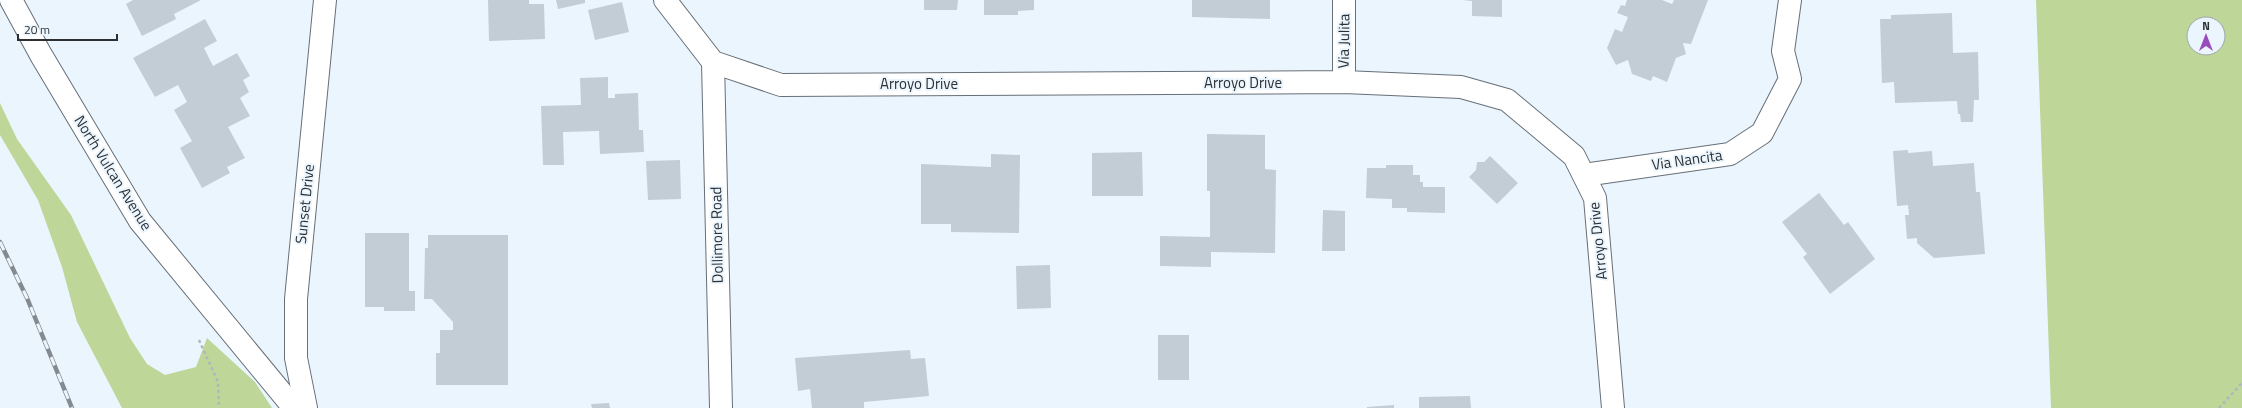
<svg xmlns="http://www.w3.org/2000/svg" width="2242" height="408" font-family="'Titillium Web',sans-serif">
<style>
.green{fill:#bed698;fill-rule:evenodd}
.building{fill:#c3cdd6}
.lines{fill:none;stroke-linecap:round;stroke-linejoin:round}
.minor-casing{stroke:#676f77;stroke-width:24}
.secondary-casing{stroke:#676f77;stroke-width:24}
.path{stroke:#afb7be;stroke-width:2.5;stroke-dasharray:3 3;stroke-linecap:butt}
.minor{stroke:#fff;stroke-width:22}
.secondary{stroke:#fff;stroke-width:22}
.rail-casing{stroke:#848b90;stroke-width:4.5}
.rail{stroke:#ebf5fe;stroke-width:3;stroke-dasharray:9;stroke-linecap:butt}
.labels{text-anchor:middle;stroke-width:4;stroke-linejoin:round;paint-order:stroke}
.street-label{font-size:15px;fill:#2c3033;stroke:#ebf5fe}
</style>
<rect width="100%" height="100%" fill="#ebf5fe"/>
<path class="green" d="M2036,0H2242V408H2051ZM2194,24H2218V48H2194Z
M0,103L17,139L71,215L130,338L147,364L165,375L196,367L207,338L255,382L272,408H122L77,322L62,267L38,200L0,135Z"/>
<path class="building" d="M133,0H201L174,14L176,19L142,36L126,4Z
M488,0H529V4H544L545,39L489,41Z
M556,0H585V3L558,9Z
M924,0H958L957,10H924Z
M984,0H1034V10L1018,11V15H984Z
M1192,0H1270V19L1192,17Z
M1462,0H1502V17L1472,16V1Z
M1627,0H1662L1672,4L1674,0H1708L1691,44L1683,43L1686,54L1676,58L1667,82L1653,76L1651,81L1632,74L1628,60L1616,65L1607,48L1615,29L1622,32L1628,17L1617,13L1621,5L1625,6Z
M622,2L629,32L595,40L588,10Z
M1952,13L1953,53L1978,52L1979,100H1974L1973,122H1961L1960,114H1958L1957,101L1895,103L1894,82L1882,83L1880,19H1891V15Z
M205,19L217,41L204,48L213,66L237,53L250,76L243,80L249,92L240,98L250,116L228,127L245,158L227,167L230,173L202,188L180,148L192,141L174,110L187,102L178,85L155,97L133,58Z
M608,77V98H615V94L638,93L639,130H643L644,152L600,154L599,131L563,132L564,165H543L541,106L581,105L580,78Z
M1207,134L1265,135V169L1276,170L1275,253L1211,252V267L1160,266V236L1210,237V191H1207Z
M1908,150V153L1932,151L1933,166L1974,163L1976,192H1980L1985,254L1934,258L1917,243V238L1907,239L1905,215H1909L1908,205L1897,206L1893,151Z
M1142,152L1143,196H1092V153Z
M991,154L1020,155L1019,233L951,232V224H921V164L991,167Z
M1490,156L1518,183L1497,204L1469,177L1476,170L1477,162H1484Z
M680,160L681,199L648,200L646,161Z
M1386,165H1413V175H1420V182H1423V187H1445V213L1407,212V208H1392V199L1366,198L1367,168H1386Z
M1819,193L1844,225L1848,222L1875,259L1830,294L1803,257L1807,254L1782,222Z
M1323,210L1345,211V251H1322Z
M365,233H409V291H415V311H384V307H365Z
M428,235H508V385H436V353H440V330H453V322L432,299H424L425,248H428Z
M1050,265L1051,308L1017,309L1016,266Z
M1158,335H1189V380H1158Z
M910,350L911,359L925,358L929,396L864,402V408H812L810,389L798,391L795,358Z
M1470,396L1471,408H1419V397Z
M609,403L610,408H592L591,404Z
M1394,405V408H1367V407Z"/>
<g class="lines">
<defs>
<path id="minor" d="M665,0L713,62L781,85L1344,82L1461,87L1507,100L1574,156L1595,198L1613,408
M713,62L721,408
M1344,82V0
M1584,175L1730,154L1762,133L1790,79L1783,51L1790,0
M306,408L296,358V299L325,0"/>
<path id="secondary" d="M11,0L41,55L140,221L294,408"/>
</defs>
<use href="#minor" class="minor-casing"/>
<use href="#secondary" class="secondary-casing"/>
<path class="path" d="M199,340L218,382L219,408
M2219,408L2242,383"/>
<use href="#minor" class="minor"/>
<use href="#secondary" class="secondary"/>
<defs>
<path id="rail" d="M0,242L27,298L72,408"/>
</defs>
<use href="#rail" class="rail-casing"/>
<use href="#rail" class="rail"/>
</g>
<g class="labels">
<g class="street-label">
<text transform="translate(1344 41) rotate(-89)" y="5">Via Julita</text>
<text x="1243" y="88">Arroyo Drive</text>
<text x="919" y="89">Arroyo Drive</text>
<text transform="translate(1687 160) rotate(-8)" y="5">Via Nancita</text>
<text transform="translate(113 173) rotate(58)" y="5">North Vulcan Avenue</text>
<text transform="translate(305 204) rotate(-84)" y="5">Sunset Drive</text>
<text transform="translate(717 235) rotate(-91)" y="5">Dollimore Road</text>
<text transform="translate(1598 241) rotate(-96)" y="5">Arroyo Drive</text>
</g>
</g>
<g transform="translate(2206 36)"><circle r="19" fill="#ebf5fe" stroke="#9fa6ad"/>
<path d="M0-3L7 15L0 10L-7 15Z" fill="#9a4cbd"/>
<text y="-6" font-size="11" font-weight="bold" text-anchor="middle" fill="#2c3033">N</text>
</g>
<path d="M18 34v6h99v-6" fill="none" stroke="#2c3033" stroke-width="2"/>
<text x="24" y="34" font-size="12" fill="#2c3033" stroke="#ebf5fe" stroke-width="3" paint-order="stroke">20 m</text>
</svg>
